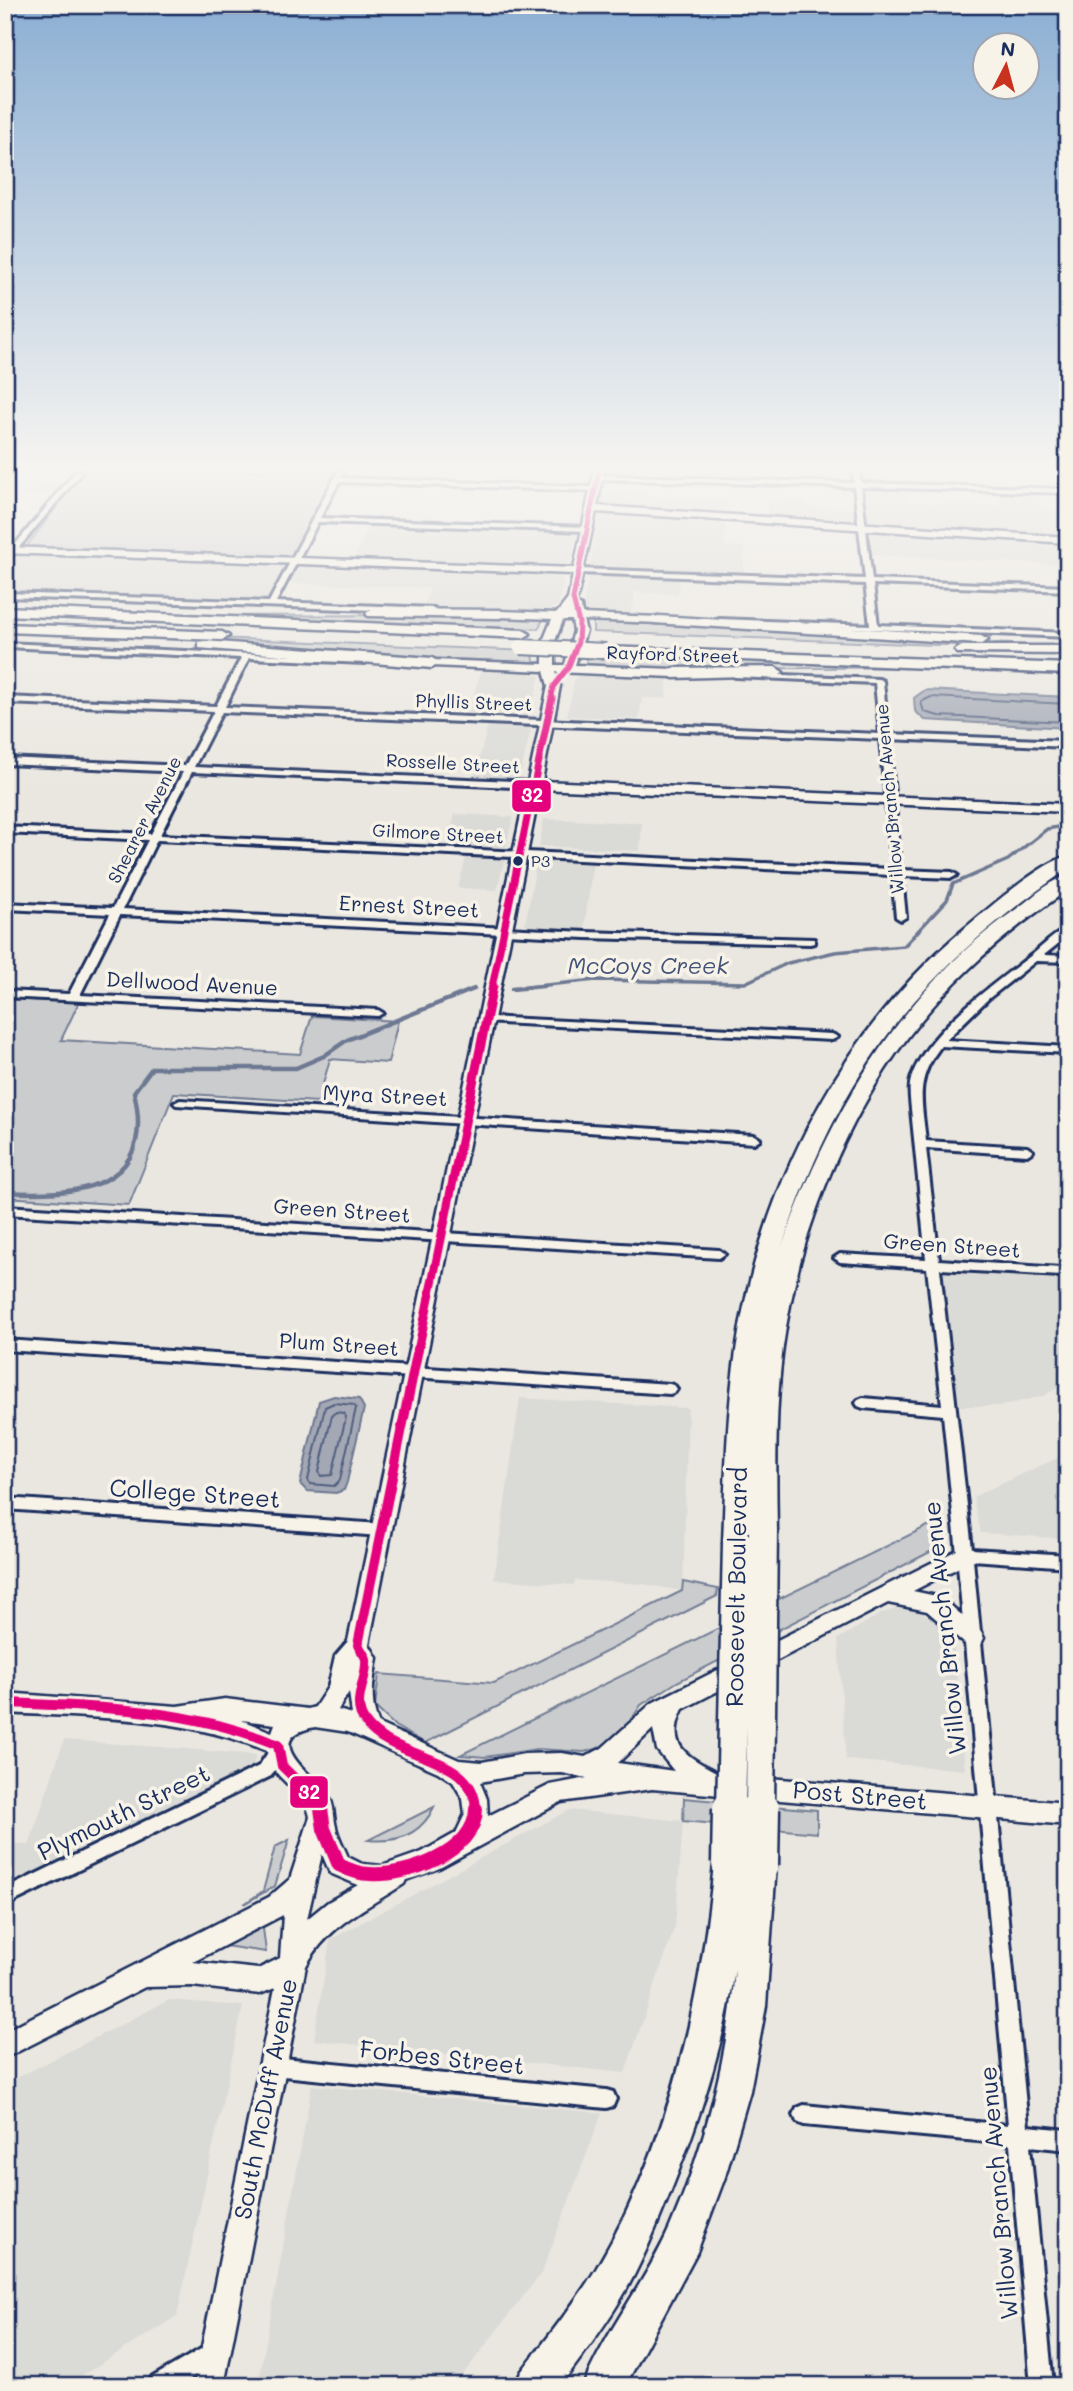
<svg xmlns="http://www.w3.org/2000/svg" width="1073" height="2391" font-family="Mali,sans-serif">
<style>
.built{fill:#dadad6}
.green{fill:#cbcccd;stroke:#737e96;stroke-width:2}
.water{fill:#a3a8b4;stroke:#6d7892;stroke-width:2}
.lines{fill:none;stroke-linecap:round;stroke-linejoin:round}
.shore{stroke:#515f80;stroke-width:2}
.stream-far1{stroke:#6d7892;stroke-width:3.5}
.stream{stroke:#6d7892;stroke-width:4.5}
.street-casing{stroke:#1b2f5e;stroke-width:6}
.secondary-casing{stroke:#1b2f5e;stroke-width:5}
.highway-casing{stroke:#1b2f5e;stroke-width:5}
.street{fill:#f7f3e8;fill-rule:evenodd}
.secondary{fill:#f7f3e8;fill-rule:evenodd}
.highway{fill:#f7f3e8;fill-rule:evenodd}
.highway-bridge-far2-casing{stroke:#1b2f5e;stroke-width:18;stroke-linecap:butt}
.highway-bridge-far1-casing{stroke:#1b2f5e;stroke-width:33;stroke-linecap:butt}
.highway-bridge-casing{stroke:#1b2f5e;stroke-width:41;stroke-linecap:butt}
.highway-bridge-far2{stroke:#f7f3e8;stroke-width:14}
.highway-bridge-far1{stroke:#f7f3e8;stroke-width:28}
.highway-bridge{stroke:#f7f3e8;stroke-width:36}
.bus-1-far4-casing{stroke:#f7f3e8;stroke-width:9}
.bus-1-far3-casing{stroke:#f7f3e8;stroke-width:11}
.bus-1-far2-casing{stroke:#f7f3e8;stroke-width:14}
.bus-1-far1-casing{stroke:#f7f3e8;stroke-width:16}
.bus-1-casing{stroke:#f7f3e8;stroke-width:19}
.bus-1-far4{stroke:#e5007d;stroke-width:5}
.bus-1-far3{stroke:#e5007d;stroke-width:7}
.bus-1-far2{stroke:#e5007d;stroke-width:9}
.bus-1-far1{stroke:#e5007d;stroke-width:10}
.bus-1{stroke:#e5007d;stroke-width:14}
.bus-dot{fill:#1b2f5e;stroke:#f7f3e8;stroke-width:2.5}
.labels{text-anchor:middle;stroke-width:7;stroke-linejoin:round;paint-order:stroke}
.far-bus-label{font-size:16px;fill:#1b2f5e;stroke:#f7f3e8;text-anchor:start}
.far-street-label{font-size:18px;fill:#1b2f5e;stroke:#f7f3e8}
.street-label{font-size:21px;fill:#1b2f5e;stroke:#f7f3e8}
.water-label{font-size:23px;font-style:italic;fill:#445378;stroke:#f7f3e8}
.near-street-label{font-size:24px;fill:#1b2f5e;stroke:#f7f3e8}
.line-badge{stroke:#f7f3e8;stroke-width:2.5}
.badge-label{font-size:19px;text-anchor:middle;font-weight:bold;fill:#fff}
</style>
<rect width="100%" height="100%" fill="#eae7e0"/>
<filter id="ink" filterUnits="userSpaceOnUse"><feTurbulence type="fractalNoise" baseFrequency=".0143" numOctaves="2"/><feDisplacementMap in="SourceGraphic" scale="14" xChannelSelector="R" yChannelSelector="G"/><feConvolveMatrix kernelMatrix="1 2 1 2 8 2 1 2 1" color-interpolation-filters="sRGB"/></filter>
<g filter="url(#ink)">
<path class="built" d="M5,483L73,485L65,495H5Z
M861,486L905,487L908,502L1001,506L998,490L1036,491L1042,510L1068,511V538L766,518L768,501H806L807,507L864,509Z
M603,493L722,498L726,499V515L601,507Z
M608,513L726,520L724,546L744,547V579L680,577L678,594L635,592L631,615L585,611L583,608L598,517Z
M370,524L534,530L577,531L570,563L562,566L354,559Z
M867,529L1068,542V565L870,555Z
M5,554L489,571L558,576L564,581L558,606L544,612L423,607L430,588L289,583L279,602L5,597Z
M481,670L526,672L540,676L530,715L522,718L468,716Z
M590,672L668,676L666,698H642L639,719L567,716L575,678Z
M488,725L526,726L531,729L520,776L514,779L474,778Z
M455,814L513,817L506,847L447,846Z
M544,819L642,823L640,851L539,846Z
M467,854L505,857L497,890L458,888Z
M542,858L593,861L584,931L525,926L537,860Z
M943,1269L1068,1277V1382L1043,1396L1001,1406H955Z
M520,1398L688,1408L683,1591L643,1584L575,1580L574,1585L494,1579Z
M1068,1453V1539L981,1533L973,1497Z
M899,1608L918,1610L940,1625L954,1648L965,1770L846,1760L838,1639L882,1613Z
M64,1740L186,1749L256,1755L253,1767L5,1887V1843L29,1845Z
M569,1810L683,1821L675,1926L625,2073L314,2040L330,1940Z
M169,2000L243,2006L177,2316L65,2386H5V2084Z
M312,2085L602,2113L542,2272L454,2386H258Z"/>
<path class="green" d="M84,471H336L292,557L27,546Z
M431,615L544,618L538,629L189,616Z
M593,621L1029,645H936L593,632Z
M144,635L533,651L534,662L399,657Z
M589,653L956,667L697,669L585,665Z
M5,999L79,1002L61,1040L300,1054L312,1016L398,1021L388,1063L330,1059L318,1102L174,1093L129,1205L5,1197Z
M944,1518V1536H938L932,1551L677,1682L641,1705L628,1725L600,1748L584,1752L537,1749L485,1757L460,1755Z
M683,1582L718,1589L717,1596L425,1743L395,1726L375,1707L379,1674L494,1683L682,1591Z
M684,1798L817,1810V1833L683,1821Z
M434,1807C421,1835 397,1843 368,1840Z
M289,1840L275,1886L244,1904L263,1891L275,1847Z
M262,1920L266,1952L225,1946L228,1943Z"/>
<path class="water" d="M925,690L1068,697V728L925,720L915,711L914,698Z
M334,1396L359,1399L364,1408L347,1482L344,1490L336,1493L307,1491L300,1484L319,1401Z"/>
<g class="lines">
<path class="shore" d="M1068,704L931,697L921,702L924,712L939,716L1068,722
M334,1403L354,1405L356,1408L340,1480L334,1486L310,1484L308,1480L325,1407Z
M336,1412L344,1413L346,1417L332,1475L321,1476L319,1472L332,1415Z"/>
<path class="stream-far1" d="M527,987L596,980L745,983L788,963L835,952L904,946L947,900L953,884L1008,860L1047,829L1068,825"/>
<path class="stream" d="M512,989L543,986
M5,1192C77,1197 157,1189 134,1092L152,1068H296L324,1056L347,1040L474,989"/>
<defs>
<path id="street" d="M76,471H83L5,564V557Z
M338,471H344L341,478L594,487L597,489L594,491L339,482L320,518L587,527L591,529L587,531L318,522L276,602L434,608V612H431L5,597V593L269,602Z
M853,471H859L861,483L1068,489V493L861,487L872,580L1068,587V591L873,584L878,625L1068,633V637L722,623H719V619L870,625L865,584L579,573L575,571L579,569L865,579L854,487L597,479L594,477L597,475L854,483Z
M5,643L365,659L369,661L365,663L249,658L225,707L880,734L875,683L735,677L731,675L735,673L879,679L883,681L888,734L1068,741V747L889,739L901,870L952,872L957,875L952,878L902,876L906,917L901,920L896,917L892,875L157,840L123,909L586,932L814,939V943L810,944L586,938L120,915L80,995L378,1010L383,1013L378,1016L5,997V991L69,994L110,914L5,909V903L113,908L148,840L5,833V827L151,834L183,772L5,764V758L185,766L214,711L5,703V697L216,706L241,658L5,647ZM222,712L880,739L892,869L160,835L192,772L535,788L540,785L535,782L194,767Z
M1068,928V936L1044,955L1068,956V962L1036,961L988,999L946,1040L1068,1047V1053L941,1046C914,1081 922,1101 926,1141L1027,1147L1033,1151L1027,1155L926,1148L939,1260L1061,1268L1067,1272L1061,1276L940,1269L972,1549L1068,1555V1567L973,1560L1028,2126L1068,2130V2150L1030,2146L1053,2386H1031L1010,2144L804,2125L797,2122L794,2115L797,2108L804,2105L1008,2125L957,1554L943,1415L863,1408L858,1406L856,1403L858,1400L863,1398L942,1405L927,1268L840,1262L834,1258L840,1254L926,1259L911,1109C910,1098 908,1086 912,1076C929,1029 994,984 1033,954C1044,945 1055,933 1068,928Z
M486,1017L832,1034L838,1037L832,1040L482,1022L481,1020Z
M180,1100L754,1135L760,1139L754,1143L176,1105L174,1103Z
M5,1206L719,1250L725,1254L719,1258L5,1214Z
M5,1340L670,1384L675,1386L677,1389L675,1392L670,1394L5,1350Z
M5,1498L381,1524L386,1526L388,1530L386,1534L381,1536L5,1509Z
M279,1743L285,1745L287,1750L271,1776L5,1906V1889L259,1766L273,1745Z
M273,2057L606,2090L613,2092L616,2099L613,2106L606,2108L273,2075L266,2073L264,2066L266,2059Z
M213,2342L220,2346L224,2353L220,2360L179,2386H148L151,2378Z"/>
<path id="secondary" d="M594,471H604L597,506L1068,537V543L596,512L576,603L581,606L582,614L659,617L665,620L659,623L583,620L586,631L575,665L673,669L679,673L673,677L556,672L560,686L542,781L1068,804V812L540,789L369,1644L377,1658C373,1682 369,1702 379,1724L459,1760L482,1762L524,1754L562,1753L585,1757L602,1748L652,1703L965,1546L973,1548L976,1554L973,1560L913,1591L941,1597L981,1632L984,1638L981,1644L973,1647L965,1644L927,1611L888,1603L683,1709C664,1748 690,1757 720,1774L1068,1803V1825L652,1789L561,1802L439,1868L406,1880L404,1884C366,1909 329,1924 306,1966L224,2386H194L275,1988L260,1994L192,1986L145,1987L5,2058V2031L269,1897L290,1879L310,1817C306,1790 270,1780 267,1751C184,1716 94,1718 5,1713V1693L177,1706L225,1699L308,1709L315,1707L328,1687L335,1656L348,1641L548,686L544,671L432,666L426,663L432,660L543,664V641L552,619L500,617L494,614L500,611L557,613L568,599L573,574L5,553V547L574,568ZM563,620H572L574,631L565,665H555V641ZM349,1692L352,1714L338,1710ZM241,1720L275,1724L272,1732ZM315,1727L348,1732L438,1772L453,1782L463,1799L465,1814L456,1833L422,1852L382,1866L362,1864L348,1857C344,1847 338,1837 336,1827C333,1817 335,1804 328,1795C314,1775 257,1739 315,1727ZM653,1729L657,1750L674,1771L618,1763ZM562,1773L587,1778L550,1785L488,1816L487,1799L480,1782L524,1774ZM322,1854L330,1873L358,1885L328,1902L307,1919ZM283,1915L280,1958L258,1969L193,1962Z"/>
<path id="highway" d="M5,607L523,630L530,634L523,638L5,615Z
M373,609L500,610L507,614L500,618L368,616L366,613Z
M659,616L981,636L988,640L981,644L654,623L652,620Z
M5,624L222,632L229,636L222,640L5,632Z
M204,641L432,658L440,663L432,668L199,648V642Z
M962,646H1068V654L957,653L955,650Z
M606,647L1068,664V674L601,654L599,651Z
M775,667L783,672L780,675L673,678L665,673L673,668Z
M1068,856V869C916,973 840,1073 782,1247C828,1115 901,989 1019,907C1033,897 1050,880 1068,876V890C1033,914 1000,939 969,969C866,1065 802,1209 783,1347C775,1408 776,1470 777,1532L773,1539L763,1543L751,1535L747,1551L737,1554L727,1551L723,1543C726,1469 727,1394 741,1321C770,1171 846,1028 964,929C988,909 1040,863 1068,856Z
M730,1849L741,1853L745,1861L749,1855L760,1851L771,1855L776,1865L766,2006L750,2091L725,2177L697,2252L625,2386H583C606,2330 646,2282 670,2227C705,2147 728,2056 735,1969C723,2050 697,2127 666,2203C653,2235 639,2269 621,2299C603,2329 581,2358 560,2386H515L521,2372C547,2338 574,2305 596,2269C669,2146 701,2003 714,1863L719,1853Z"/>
</defs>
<use href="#street" class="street-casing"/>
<use href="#secondary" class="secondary-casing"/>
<use href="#highway" class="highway-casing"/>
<use href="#street" class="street"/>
<use href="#secondary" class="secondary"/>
<use href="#highway" class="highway"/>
<defs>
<path id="highway-bridge-far2" d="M520,647L606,651"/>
<path id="highway-bridge-far1" d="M731,1811L737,1543
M760,1811L763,1532"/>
<path id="highway-bridge" d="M730,1863L731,1809
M760,1865L761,1809"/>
</defs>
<use href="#highway-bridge-far2" class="highway-bridge-far2-casing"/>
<use href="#highway-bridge-far1" class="highway-bridge-far1-casing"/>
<use href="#highway-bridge" class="highway-bridge-casing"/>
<use href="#highway-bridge-far2" class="highway-bridge-far2"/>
<use href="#highway-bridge-far1" class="highway-bridge-far1"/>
<use href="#highway-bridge" class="highway-bridge"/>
<defs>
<path id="bus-1-far4" d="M551,700L554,686L568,668L578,642L579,623L573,599L599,471"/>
<path id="bus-1-far3" d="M492,987L552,698"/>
<path id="bus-1-far2" d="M418,1351L493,986"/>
<path id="bus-1-far1" d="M418,1349L358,1645C360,1649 365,1655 366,1659C368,1681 350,1701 365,1722C393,1762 476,1752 476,1811
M5,1703C99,1707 190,1708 278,1745L282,1766L320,1803L321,1811"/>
<path id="bus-1" d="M321,1809L324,1829L339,1865C349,1870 359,1874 370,1874C406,1877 476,1852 476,1809"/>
</defs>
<use href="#bus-1-far4" class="bus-1-far4-casing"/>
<use href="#bus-1-far3" class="bus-1-far3-casing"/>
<use href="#bus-1-far2" class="bus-1-far2-casing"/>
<use href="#bus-1-far1" class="bus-1-far1-casing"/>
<use href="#bus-1" class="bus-1-casing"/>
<use href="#bus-1-far4" class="bus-1-far4"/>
<use href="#bus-1-far3" class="bus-1-far3"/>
<use href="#bus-1-far2" class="bus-1-far2"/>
<use href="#bus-1-far1" class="bus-1-far1"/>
<use href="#bus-1" class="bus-1"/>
</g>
</g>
<linearGradient id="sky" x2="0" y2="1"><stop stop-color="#8cafd3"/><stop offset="0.58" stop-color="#f6f4f1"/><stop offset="1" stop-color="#f6f4f1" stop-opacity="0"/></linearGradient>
<rect width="1073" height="806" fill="url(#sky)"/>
<circle class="bus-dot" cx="518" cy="861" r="6"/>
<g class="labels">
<g class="far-bus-label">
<text x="531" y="867">P3</text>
</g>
<g class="far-street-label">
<text transform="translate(673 655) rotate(2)" y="6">Rayford Street</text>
<text transform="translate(474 703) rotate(2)" y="6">Phyllis Street</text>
<text transform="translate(453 764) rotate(3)" y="6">Rosselle Street</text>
<text transform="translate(890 799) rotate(-95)" y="6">Willow Branch Avenue</text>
<text transform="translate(145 820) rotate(-63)" y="6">Shearer Avenue</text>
<text transform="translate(438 834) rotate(3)" y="6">Gilmore Street</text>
</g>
<g class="street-label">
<text transform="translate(409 907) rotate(3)" y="7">Ernest Street</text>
<text transform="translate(192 984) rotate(3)" y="7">Dellwood Avenue</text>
<text transform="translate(385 1096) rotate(3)" y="7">Myra Street</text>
<text transform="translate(342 1211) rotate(4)" y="7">Green Street</text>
<text transform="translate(952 1246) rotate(4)" y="7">Green Street</text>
<text transform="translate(339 1345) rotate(4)" y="7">Plum Street</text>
</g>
<g class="water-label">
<text x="648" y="974">McCoys Creek</text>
</g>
<g class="near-street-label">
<text transform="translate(195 1494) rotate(4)" y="8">College Street</text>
<text transform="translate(737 1587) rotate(-89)" y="8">Roosevelt Boulevard</text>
<text transform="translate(945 1628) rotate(-96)" y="8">Willow Branch Avenue</text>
<text transform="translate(860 1796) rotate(5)" y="8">Post Street</text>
<text transform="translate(124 1813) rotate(-26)" y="8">Plymouth Street</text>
<text transform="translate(442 2058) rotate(6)" y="8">Forbes Street</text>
<text transform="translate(266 2099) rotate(-79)" y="8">South McDuff Avenue</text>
<text transform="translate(999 2193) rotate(-95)" y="8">Willow Branch Avenue</text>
</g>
</g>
<g class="line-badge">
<rect x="511" y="779" width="41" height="34" rx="7" fill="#e5007d"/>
<rect x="289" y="1775" width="40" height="34" rx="7" fill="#e5007d"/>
</g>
<g class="badge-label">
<text x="532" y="802">32</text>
<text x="309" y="1799">32</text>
</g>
<rect width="1073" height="2391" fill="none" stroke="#f7f3e8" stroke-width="28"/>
<rect x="14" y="14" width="1045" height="2363" fill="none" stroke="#1b2f5e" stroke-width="2.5" filter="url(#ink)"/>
<g transform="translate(1006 66) rotate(6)"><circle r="33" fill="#f7f3e8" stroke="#9fa5b1" stroke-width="2"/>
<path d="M0-5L12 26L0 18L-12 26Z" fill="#c8321e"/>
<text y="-10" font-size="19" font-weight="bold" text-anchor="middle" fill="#1b2f5e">N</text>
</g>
</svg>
